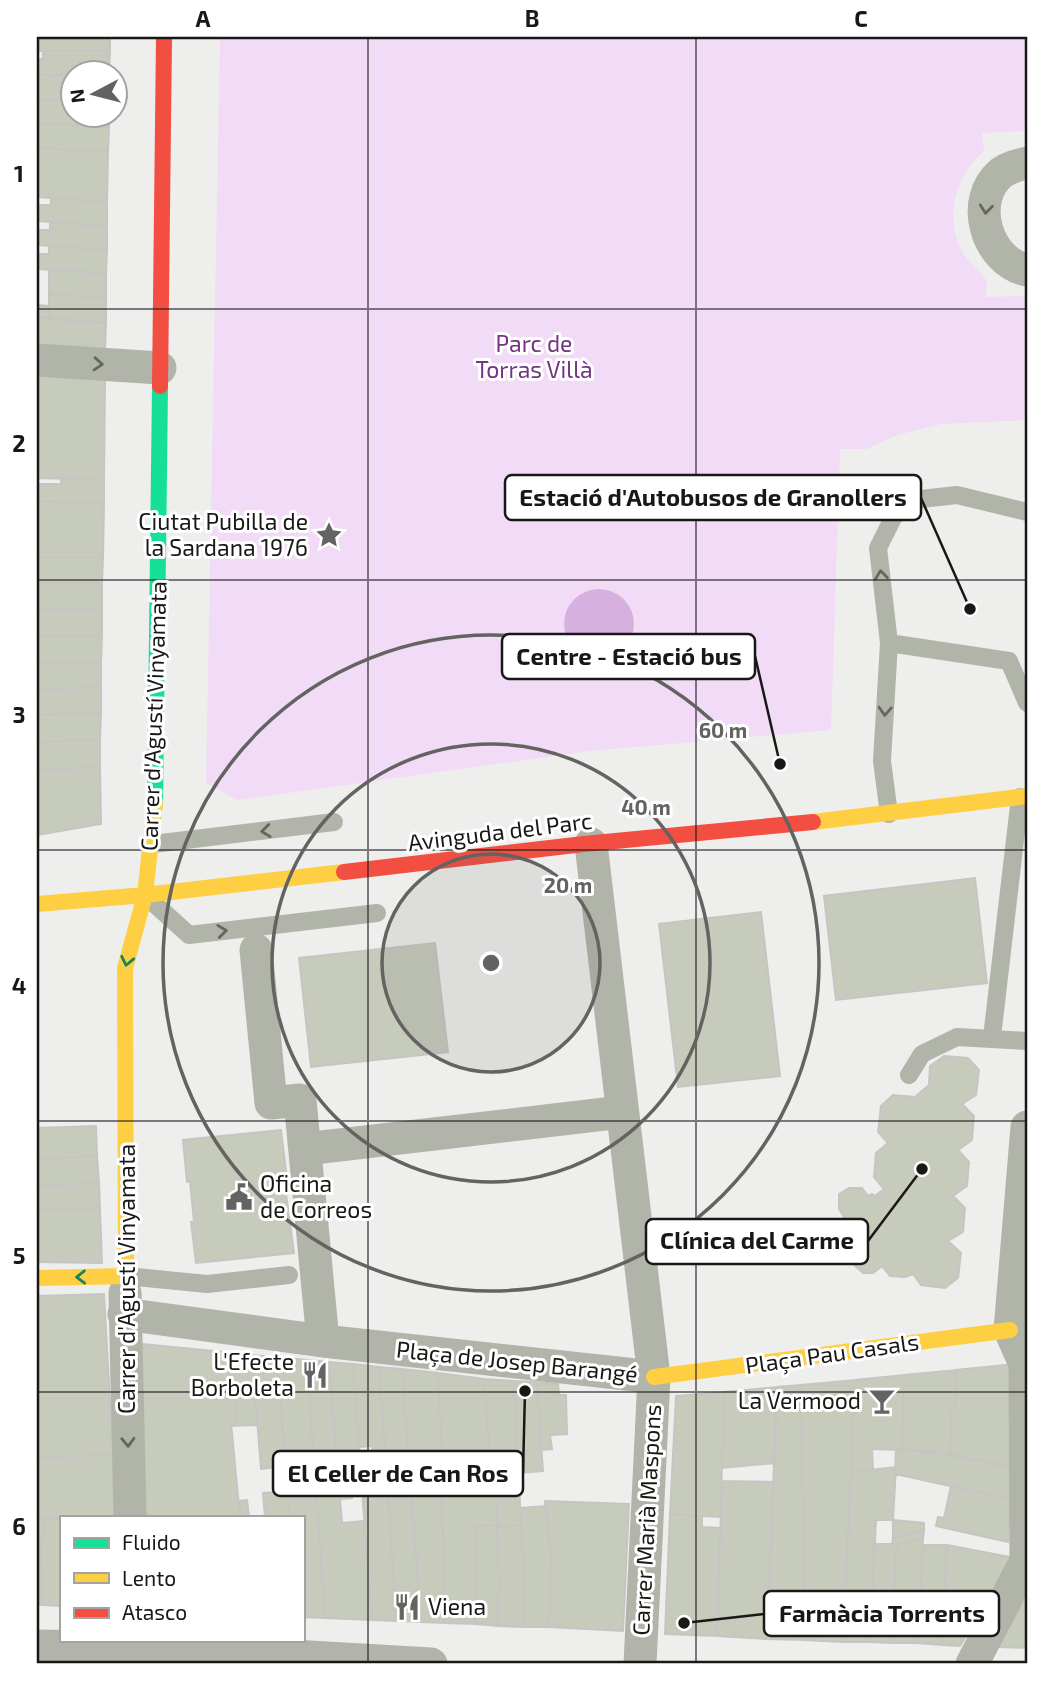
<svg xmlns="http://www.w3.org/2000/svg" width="1064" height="1701" font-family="'Exo 2',sans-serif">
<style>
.green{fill:#f1dbf6}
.water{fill:#d6b1df}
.building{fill:#c7cbbb;stroke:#c5c5c4;stroke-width:2}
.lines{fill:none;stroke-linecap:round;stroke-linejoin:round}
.lane{stroke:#b1b4a8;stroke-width:18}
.street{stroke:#b1b4a8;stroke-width:33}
.fast{stroke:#16e098;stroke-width:16}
.slow{stroke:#ffcf43;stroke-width:16}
.jam{stroke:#f24e42;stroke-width:16}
.oneway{stroke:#646660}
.oneway2{stroke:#17865e}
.grid{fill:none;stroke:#181817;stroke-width:2;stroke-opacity:0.55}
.ring{fill:none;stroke:#636362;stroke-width:3.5}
.labels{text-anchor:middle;stroke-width:6;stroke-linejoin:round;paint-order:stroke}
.park-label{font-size:23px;fill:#723483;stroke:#fff}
.poi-label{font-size:23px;fill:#181817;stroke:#fff;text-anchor:end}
.street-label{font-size:23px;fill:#181817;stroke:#fff}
.centre{fill:#636362;stroke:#fff;stroke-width:3.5}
.ring-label{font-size:21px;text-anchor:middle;font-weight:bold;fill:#636362;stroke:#fff;stroke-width:6;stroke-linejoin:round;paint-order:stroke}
.leader{fill:none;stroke:#181817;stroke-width:2.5}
.callout-dot{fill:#181817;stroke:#fff;stroke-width:2.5}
.callout{fill:#fff;stroke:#181817;stroke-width:2.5}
.callout-label{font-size:24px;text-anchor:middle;font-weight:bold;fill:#181817}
.neatline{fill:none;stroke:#181817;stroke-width:2.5}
.grid-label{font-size:23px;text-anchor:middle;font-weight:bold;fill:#181817}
</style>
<rect width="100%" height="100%" fill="#eeeeed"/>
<path class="green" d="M220,37H1027V131L982,133L984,151C954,176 943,220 964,255C969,263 983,273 986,280C987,284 986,292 986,297L1027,296V420L941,424L897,435L867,449H840L831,730L590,751L237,800L206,783Z"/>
<path class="water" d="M564 624a35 35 0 1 1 70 0a35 35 0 1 1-70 0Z"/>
<path class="building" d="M38,37H110V51H38Z
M43,51H110L109,74L37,75V59H43Z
M37,75L74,76V101L37,99Z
M37,99L74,101V116H109V127L37,123Z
M37,123L109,127L108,152L37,148Z
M37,148L108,152L107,202L37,197Z
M51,198L107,202V226L37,221V205H51Z
M50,222L107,226V250L37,245V230H50Z
M49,246L107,250L106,273L37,269V254H49Z
M49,270L106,273V298L49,294Z
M49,294L106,298V323L49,319Z
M37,305L49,306V317H37Z
M37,317L106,323L105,350L37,345Z
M37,375L105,379L104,480L37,478Z
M61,479L104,480V503L37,501V484H61Z
M37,501L104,503L103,557H37Z
M37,557H103L102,583H37Z
M37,583H102V609H37Z
M37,609H102V636L37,637Z
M102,636L101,662L37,663V637Z
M101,662V687L37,689V663Z
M101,687V713L37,715V689Z
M101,713L100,739L37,742V715Z
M100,739V767L37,770V742Z
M100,767L101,824L37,835V770Z
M975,878L987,983L836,1000L824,896Z
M761,912L780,1076L678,1087L659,924Z
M435,943L448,1052L311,1067L299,958Z
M944,1056L968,1058L979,1070L976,1095L962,1104L974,1116L972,1140L958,1150L969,1162L967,1186L953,1196L965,1208L963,1232L948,1241L961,1253L958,1278L945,1288L921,1285L913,1274L905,1277L890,1276L882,1266L873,1273H863L852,1263L853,1254L843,1252L835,1242L836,1226L845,1219L839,1209V1194L849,1188H862L868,1196L872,1194L875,1196L884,1189L874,1177L876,1153L888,1143L878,1132L881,1106L893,1095L915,1097L929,1085L930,1066Z
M96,1126L97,1156L37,1159V1128Z
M281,1130L286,1171L283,1172L294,1253L196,1263L191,1222H194L190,1181L187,1182L183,1140Z
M97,1156L99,1183L37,1185V1159Z
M99,1183L100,1208L37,1210V1185Z
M100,1208L102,1263L37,1262V1210Z
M104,1294L113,1455L37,1457V1296Z
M132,1343L234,1353L237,1394H234L236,1422L231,1423L240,1517H141Z
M234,1353L252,1355L257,1425L231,1426V1423L236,1422L234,1394H237Z
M252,1355L277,1357L286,1466L261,1469Z
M277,1357L307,1360L316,1499L288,1500Z
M307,1360L329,1362L337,1461L314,1463Z
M329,1362L353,1364L361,1472L338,1474Z
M353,1364L379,1367L386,1461L374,1462L372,1446L359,1447Z
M1014,1364L1011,1467L950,1454L952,1407H955L956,1370Z
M379,1367L402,1369L409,1465L386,1466Z
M402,1369L438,1373L442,1455L409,1459Z
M956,1370L955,1407H952L950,1454L902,1450L904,1375Z
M438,1373L484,1379L491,1471L468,1474V1478L443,1480Z
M904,1375L902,1450L872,1449L873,1470L851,1472L855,1380Z
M484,1379L514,1381L521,1525L497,1527L495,1475H491V1471Z
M855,1380L843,1642L805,1640L801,1385Z
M514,1381L537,1382L543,1471L518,1473Z
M537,1382L558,1384L559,1395H566L567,1434L550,1435L552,1449L541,1450Z
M801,1385L805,1640L767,1639L777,1387Z
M777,1387L775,1463L722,1468L725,1392Z
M725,1392L720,1517L670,1514L676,1396Z
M896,1449L930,1451L1011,1467L1010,1499L895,1474Z
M113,1455L116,1517L37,1519V1457Z
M442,1455L444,1623L421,1622L409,1459Z
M374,1462L375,1476L387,1475L396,1621L372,1620L360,1464Z
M896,1467L893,1520H876L870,1642H843L851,1472Z
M491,1471V1475H495L497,1525L475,1526L476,1624L444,1623L442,1494L473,1492L472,1473Z
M351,1473L352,1498L340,1499L342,1523L364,1521L372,1620L325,1618L316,1490L339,1488L338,1474Z
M722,1481L774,1482L767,1639L717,1636Z
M410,1482L421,1622L396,1621L388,1484Z
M951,1486L1010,1499L1008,1542L936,1526L938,1517L944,1518Z
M288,1491L290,1517H265L263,1493Z
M316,1499L317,1504L325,1618L303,1617V1517H290L288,1500Z
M247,1500L249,1517H240L239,1501Z
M545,1501L629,1504L623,1631L549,1627L551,1556Z
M546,1506L551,1556L549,1627H524L525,1581L520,1508Z
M670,1514L702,1516V1527L720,1528L717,1636L665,1634Z
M61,1518V1606L42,1605L41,1545L45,1519Z
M37,1519H45L41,1545L42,1605H37Z
M893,1520L924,1523V1531L893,1538Z
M497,1525L499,1582L497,1626L476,1624L475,1526Z
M521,1525L525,1581L524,1627L497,1626L499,1582L497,1527Z
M924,1531L923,1538L896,1545L893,1643L870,1642L874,1544H892L893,1538Z
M923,1538L918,1643H893L896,1545Z
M923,1545H947L942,1645L918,1643Z
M947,1545L1015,1558L960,1646L942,1645Z
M1027,1598V1648L1000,1647L998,1644Z"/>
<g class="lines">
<path class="lane" d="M889,643L1009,661L1027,703
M889,814L882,761L889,643L878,548L894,516L921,499L957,495L1027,512
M153,844L334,822
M147,897L189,935L377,913
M992,1037L1020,797
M909,1075L922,1054L957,1037L1027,1041
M126,1276L207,1284L289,1275"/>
<path class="street" d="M1027,163C1018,165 1009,167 1001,173C968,201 987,262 1027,270
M37,360L160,368
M591,844L654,1377L640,1664
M256,950L271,1103L300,1100L323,1341
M305,1149L622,1112
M125,1293L130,1517
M124,1314L323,1341L654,1377
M1026,1561L1025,1364L1010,1330L1027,1127
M37,1646L153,1648L431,1664
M972,1664L1027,1559"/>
<path class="fast" d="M155,803L160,386"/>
<path class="slow" d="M813,822L1027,796
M37,904L145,895L344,872
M37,1278L126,1276L125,968L145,895L155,803
M654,1377L1010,1330"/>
<path class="jam" d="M160,386L164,37
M344,872L584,844L813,822"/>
</g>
<defs><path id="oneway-chevron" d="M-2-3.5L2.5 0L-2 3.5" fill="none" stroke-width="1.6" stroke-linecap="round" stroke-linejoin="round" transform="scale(1.75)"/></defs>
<g class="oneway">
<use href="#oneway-chevron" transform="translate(986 209) rotate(96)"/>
<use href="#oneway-chevron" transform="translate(98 364) rotate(4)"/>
<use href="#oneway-chevron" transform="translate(881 575) rotate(-96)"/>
<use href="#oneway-chevron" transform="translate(885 711) rotate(93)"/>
<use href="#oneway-chevron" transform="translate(266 831) rotate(173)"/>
<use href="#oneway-chevron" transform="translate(222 931) rotate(-7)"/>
<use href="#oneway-chevron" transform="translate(128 1442) rotate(88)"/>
</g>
<g class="oneway2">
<use href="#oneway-chevron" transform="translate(127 961) rotate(102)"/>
<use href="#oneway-chevron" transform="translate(81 1277) rotate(179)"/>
</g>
<path class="grid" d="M368,37V1664M696,37V1664M37,309H1027M37,580H1027M37,850H1027M37,1121H1027M37,1392H1027"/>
<circle cx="491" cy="963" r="109" fill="#636362" fill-opacity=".12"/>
<g class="ring">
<circle cx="491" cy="963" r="109"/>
<circle cx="491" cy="963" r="219"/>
<circle cx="491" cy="963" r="328"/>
</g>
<defs>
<symbol id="sight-bare" viewBox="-9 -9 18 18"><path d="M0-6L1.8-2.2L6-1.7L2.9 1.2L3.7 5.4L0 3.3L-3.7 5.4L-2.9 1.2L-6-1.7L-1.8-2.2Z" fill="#636362" stroke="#fff" stroke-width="2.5" paint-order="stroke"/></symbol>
<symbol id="civic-bare" viewBox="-9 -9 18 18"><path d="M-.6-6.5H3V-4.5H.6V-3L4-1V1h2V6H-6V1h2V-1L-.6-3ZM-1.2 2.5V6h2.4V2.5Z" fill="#636362" stroke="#fff" stroke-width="2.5" paint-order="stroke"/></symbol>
<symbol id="restaurant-bare" viewBox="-9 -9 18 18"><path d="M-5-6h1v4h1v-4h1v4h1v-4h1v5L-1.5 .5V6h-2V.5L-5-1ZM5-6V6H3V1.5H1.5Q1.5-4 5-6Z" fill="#636362" stroke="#fff" stroke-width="2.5" paint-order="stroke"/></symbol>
<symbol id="bar-bare" viewBox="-9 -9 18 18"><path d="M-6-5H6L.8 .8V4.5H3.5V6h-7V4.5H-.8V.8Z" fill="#636362" stroke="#fff" stroke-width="2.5" paint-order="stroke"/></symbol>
</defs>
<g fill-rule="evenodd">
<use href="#sight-bare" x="310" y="516" width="38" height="38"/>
<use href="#civic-bare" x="220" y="1178" width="38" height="38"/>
<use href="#restaurant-bare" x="296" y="1356" width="38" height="38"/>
<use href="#bar-bare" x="863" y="1382" width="38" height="38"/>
<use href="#restaurant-bare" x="388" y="1588" width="38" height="38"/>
</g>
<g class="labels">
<g class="park-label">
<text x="534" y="352">Parc de<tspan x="534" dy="26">Torras Villà</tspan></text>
</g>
<g class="poi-label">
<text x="308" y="530">Ciutat Pubilla de<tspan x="308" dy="26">la Sardana 1976</tspan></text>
<text x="260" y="1192" text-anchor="start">Oficina<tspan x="260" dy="26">de Correos</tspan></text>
<text x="294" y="1370">L'Efecte<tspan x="294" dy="26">Borboleta</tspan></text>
<text x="861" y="1409">La Vermood</text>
<text x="428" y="1615" text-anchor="start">Viena</text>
</g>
<g class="street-label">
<text transform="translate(154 716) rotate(-88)" y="8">Carrer d'Agustí Vinyamata</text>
<text transform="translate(500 832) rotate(-7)" y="8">Avinguda del Parc</text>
<text transform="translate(127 1279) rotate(-90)" y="8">Carrer d'Agustí Vinyamata</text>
<text transform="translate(832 1354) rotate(-8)" y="8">Plaça Pau Casals</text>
<text transform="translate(517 1362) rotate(6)" y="8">Plaça de Josep Barangé</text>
<text transform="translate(647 1520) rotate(-87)" y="8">Carrer Marià Maspons</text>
</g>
</g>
<circle cx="491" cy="963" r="10" class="centre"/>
<g class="ring-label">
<text x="723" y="738">60 m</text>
<text x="646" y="815">40 m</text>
<text x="568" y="893">20 m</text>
</g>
<path class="leader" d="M970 609L921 498M780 764L755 656M922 1169L868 1241M525 1391L523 1473M684 1623L764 1614"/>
<g class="callout-dot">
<circle cx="970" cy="609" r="7"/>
<circle cx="780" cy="764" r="7"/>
<circle cx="922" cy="1169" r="7"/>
<circle cx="525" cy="1391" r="7"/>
<circle cx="684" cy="1623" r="7"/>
</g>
<g class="callout">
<rect x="505" y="475" width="416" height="45" rx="7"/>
<rect x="502" y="634" width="253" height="45" rx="7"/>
<rect x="646" y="1219" width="222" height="45" rx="7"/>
<rect x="273" y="1451" width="250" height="45" rx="7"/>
<rect x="764" y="1591" width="235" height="45" rx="7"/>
</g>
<g class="callout-label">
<text x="713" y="506">Estació d'Autobusos de Granollers</text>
<text x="629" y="665">Centre - Estació bus</text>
<text x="757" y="1249">Clínica del Carme</text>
<text x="398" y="1482">El Celler de Can Ros</text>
<text x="882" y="1622">Farmàcia Torrents</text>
</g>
<rect width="1064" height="1701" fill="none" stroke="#ffffff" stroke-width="77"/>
<rect x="60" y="1516" width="245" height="126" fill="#ffffff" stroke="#a3a3a2" stroke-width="2"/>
<rect x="74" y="1538" width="35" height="10" fill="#16e098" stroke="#a3a3a2" stroke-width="2"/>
<text x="122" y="1550" font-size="21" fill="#181817">Fluido</text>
<rect x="74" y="1573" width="35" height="10" fill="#ffcf43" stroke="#a3a3a2" stroke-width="2"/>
<text x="122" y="1586" font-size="21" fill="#181817">Lento</text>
<rect x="74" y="1608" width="35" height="10" fill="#f24e42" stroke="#a3a3a2" stroke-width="2"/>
<text x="122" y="1620" font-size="21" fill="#181817">Atasco</text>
<g transform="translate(94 94) rotate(263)"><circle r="33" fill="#ffffff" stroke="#a3a3a2" stroke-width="2"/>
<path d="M0-5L12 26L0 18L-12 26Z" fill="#636362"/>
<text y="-10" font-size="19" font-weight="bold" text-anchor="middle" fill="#181817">N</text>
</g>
<rect x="38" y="38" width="988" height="1624" class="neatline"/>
<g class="grid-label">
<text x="203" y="27">A</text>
<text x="532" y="27">B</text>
<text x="861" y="27">C</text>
<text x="19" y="182">1</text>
<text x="19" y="452">2</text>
<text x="19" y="723">3</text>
<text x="19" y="994">4</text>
<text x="19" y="1264">5</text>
<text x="19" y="1535">6</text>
</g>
</svg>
